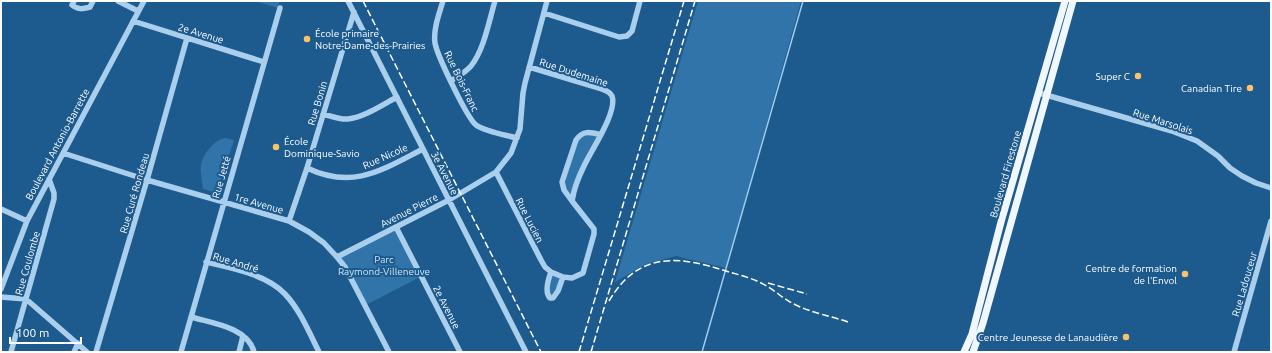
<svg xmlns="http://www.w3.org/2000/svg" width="1272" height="353" font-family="Ubuntu,sans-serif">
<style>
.green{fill:#3074aa}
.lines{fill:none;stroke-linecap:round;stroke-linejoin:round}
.stream{stroke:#9dccee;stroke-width:1.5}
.minor{stroke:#aacfed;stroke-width:5.5}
.major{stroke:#f0f7ff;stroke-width:7}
.rail{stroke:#fff;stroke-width:1.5;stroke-dasharray:7 3;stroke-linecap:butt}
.poi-dot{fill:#fcc269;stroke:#1d5a8d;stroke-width:1.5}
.labels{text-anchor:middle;stroke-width:4;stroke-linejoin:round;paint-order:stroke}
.street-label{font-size:10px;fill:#fff;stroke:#1d5a8d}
.poi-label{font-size:10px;fill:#fff;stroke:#1d5a8d;text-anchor:end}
.park-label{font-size:10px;fill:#d0e7f9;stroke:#1d5a8d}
</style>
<rect width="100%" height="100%" fill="#1d5a8d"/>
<path class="green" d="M255,1H278L279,2L278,8Z
M698,1H801L726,268L676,256L646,264L615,282Z
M583,133L601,135L572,201L562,186L576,140Z
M225,138L234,140L217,193L203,189C201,172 197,163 209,149C214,143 217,140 225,138Z
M396,227L424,275L364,306L337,257Z
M551,272L563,277L553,298L547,295Z"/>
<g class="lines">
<path class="stream" d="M702,352L803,1"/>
<path class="minor" d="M74,1L72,5C78,10 83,9 90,7L93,1
M118,1L138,11
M348,1L526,352
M443,1C439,14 433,30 435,43C437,55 467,118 476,125C486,132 506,135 517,138
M544,13L619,37L627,36L632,31L640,1
M133,21L264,62
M529,67L599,88C604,90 610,91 612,96C618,112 590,152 583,168C578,178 574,189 572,201L594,229V234L583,273L572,278L563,277
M451,81C458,76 466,72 471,66C484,50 489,21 495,1
M1039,93L1172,131L1197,141L1218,156L1230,168L1242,176L1256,183L1271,188
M323,114C331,116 340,120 348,119C363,118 384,104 397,97
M63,153L147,180L289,221L309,232L324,243L337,257L345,267L389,352
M307,168C353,190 382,170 423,149
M496,172L541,260L545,267L551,272C548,280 544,292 550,298H553L558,291L563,277L551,272
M572,201L564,190L562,182L576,140C583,130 590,132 601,135
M1,209L27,221
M289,221L307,168L354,12
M396,227L460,352
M337,257L449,200L496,172L511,153L520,129L523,93L525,83L547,1
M206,262C231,268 266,274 285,294C300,310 309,332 319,352
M1,289L27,221L144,1
M1,297L26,299L87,352
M191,317C211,323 248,327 254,352
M11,352L54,199V193L49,179
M74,352L78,343
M96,352L147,180L187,38
M181,352L280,8
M239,352L243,336
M1234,352L1271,221"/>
<path class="major" d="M964,352L972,334L1001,222L1065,1
M973,352L983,323L1073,1"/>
<path class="rail" d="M363,1L541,352
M768,283L807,294
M609,301C639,250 680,256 729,272C740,275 752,278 763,284C775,290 784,300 796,305C812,313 831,316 848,322
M579,352L684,1
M591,352L695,1"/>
</g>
<g class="poi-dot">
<circle cx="307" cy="39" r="4"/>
<circle cx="1138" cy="76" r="4"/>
<circle cx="1250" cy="88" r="4"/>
<circle cx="276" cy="147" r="4"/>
<circle cx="1185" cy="274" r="4"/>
<circle cx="1126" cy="337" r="4"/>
</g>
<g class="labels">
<g class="street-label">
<text transform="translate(201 33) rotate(17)" y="4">2e Avenue</text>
<text transform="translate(574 72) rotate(18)" y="4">Rue Dudemaine</text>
<text transform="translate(462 81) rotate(64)" y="4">Rue Bois-Franc</text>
<text transform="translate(317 103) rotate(-73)" y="4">Rue Bonin</text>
<text transform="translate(1163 121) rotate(18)" y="4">Rue Marsolais</text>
<text transform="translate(57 144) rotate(-62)" y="4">Boulevard Antonio-Barrette</text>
<text transform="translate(385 156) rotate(-24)" y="4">Rue Nicole</text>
<text transform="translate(445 173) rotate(63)" y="4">3e Avenue</text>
<text transform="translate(1005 174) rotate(-74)" y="4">Boulevard Firestone</text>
<text transform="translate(221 177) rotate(-74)" y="4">Rue Jetté</text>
<text transform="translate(134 193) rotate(-74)" y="4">Rue Curé Rondeau</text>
<text transform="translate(259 203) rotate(16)" y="4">1re Avenue</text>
<text transform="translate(409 210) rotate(-27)" y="4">Avenue Pierre</text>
<text transform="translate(530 220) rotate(63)" y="4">Rue Lucien</text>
<text transform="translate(236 262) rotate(17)" y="4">Rue André</text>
<text transform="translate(27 263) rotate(-74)" y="4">Rue Coulombe</text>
<text transform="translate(1244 284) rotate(-74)" y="4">Rue Ladouceur</text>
<text transform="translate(447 307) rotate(63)" y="4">2e Avenue</text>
</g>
<g class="poi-label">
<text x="315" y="37" text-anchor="start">École primaire<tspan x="315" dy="12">Notre-Dame-des-Prairies</tspan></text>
<text x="1130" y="80">Super C</text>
<text x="1242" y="92">Canadian Tire</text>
<text x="284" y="145" text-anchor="start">École<tspan x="284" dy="12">Dominique-Savio</tspan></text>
<text x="1177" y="272">Centre de formation<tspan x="1177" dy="12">de l'Envol</tspan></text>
<text x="1118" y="341">Centre Jeunesse de Lanaudière</text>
</g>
<g class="park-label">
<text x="384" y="263">Parc<tspan x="384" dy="12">Raymond-Villeneuve</tspan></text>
</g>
</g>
<rect width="1272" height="353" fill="none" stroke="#ffffff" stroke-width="4"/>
<path d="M10 337v6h71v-6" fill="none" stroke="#ffffff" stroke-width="2"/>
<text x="16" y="337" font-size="12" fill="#ffffff" stroke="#1d5a8d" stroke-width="3" paint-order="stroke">100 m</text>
</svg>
